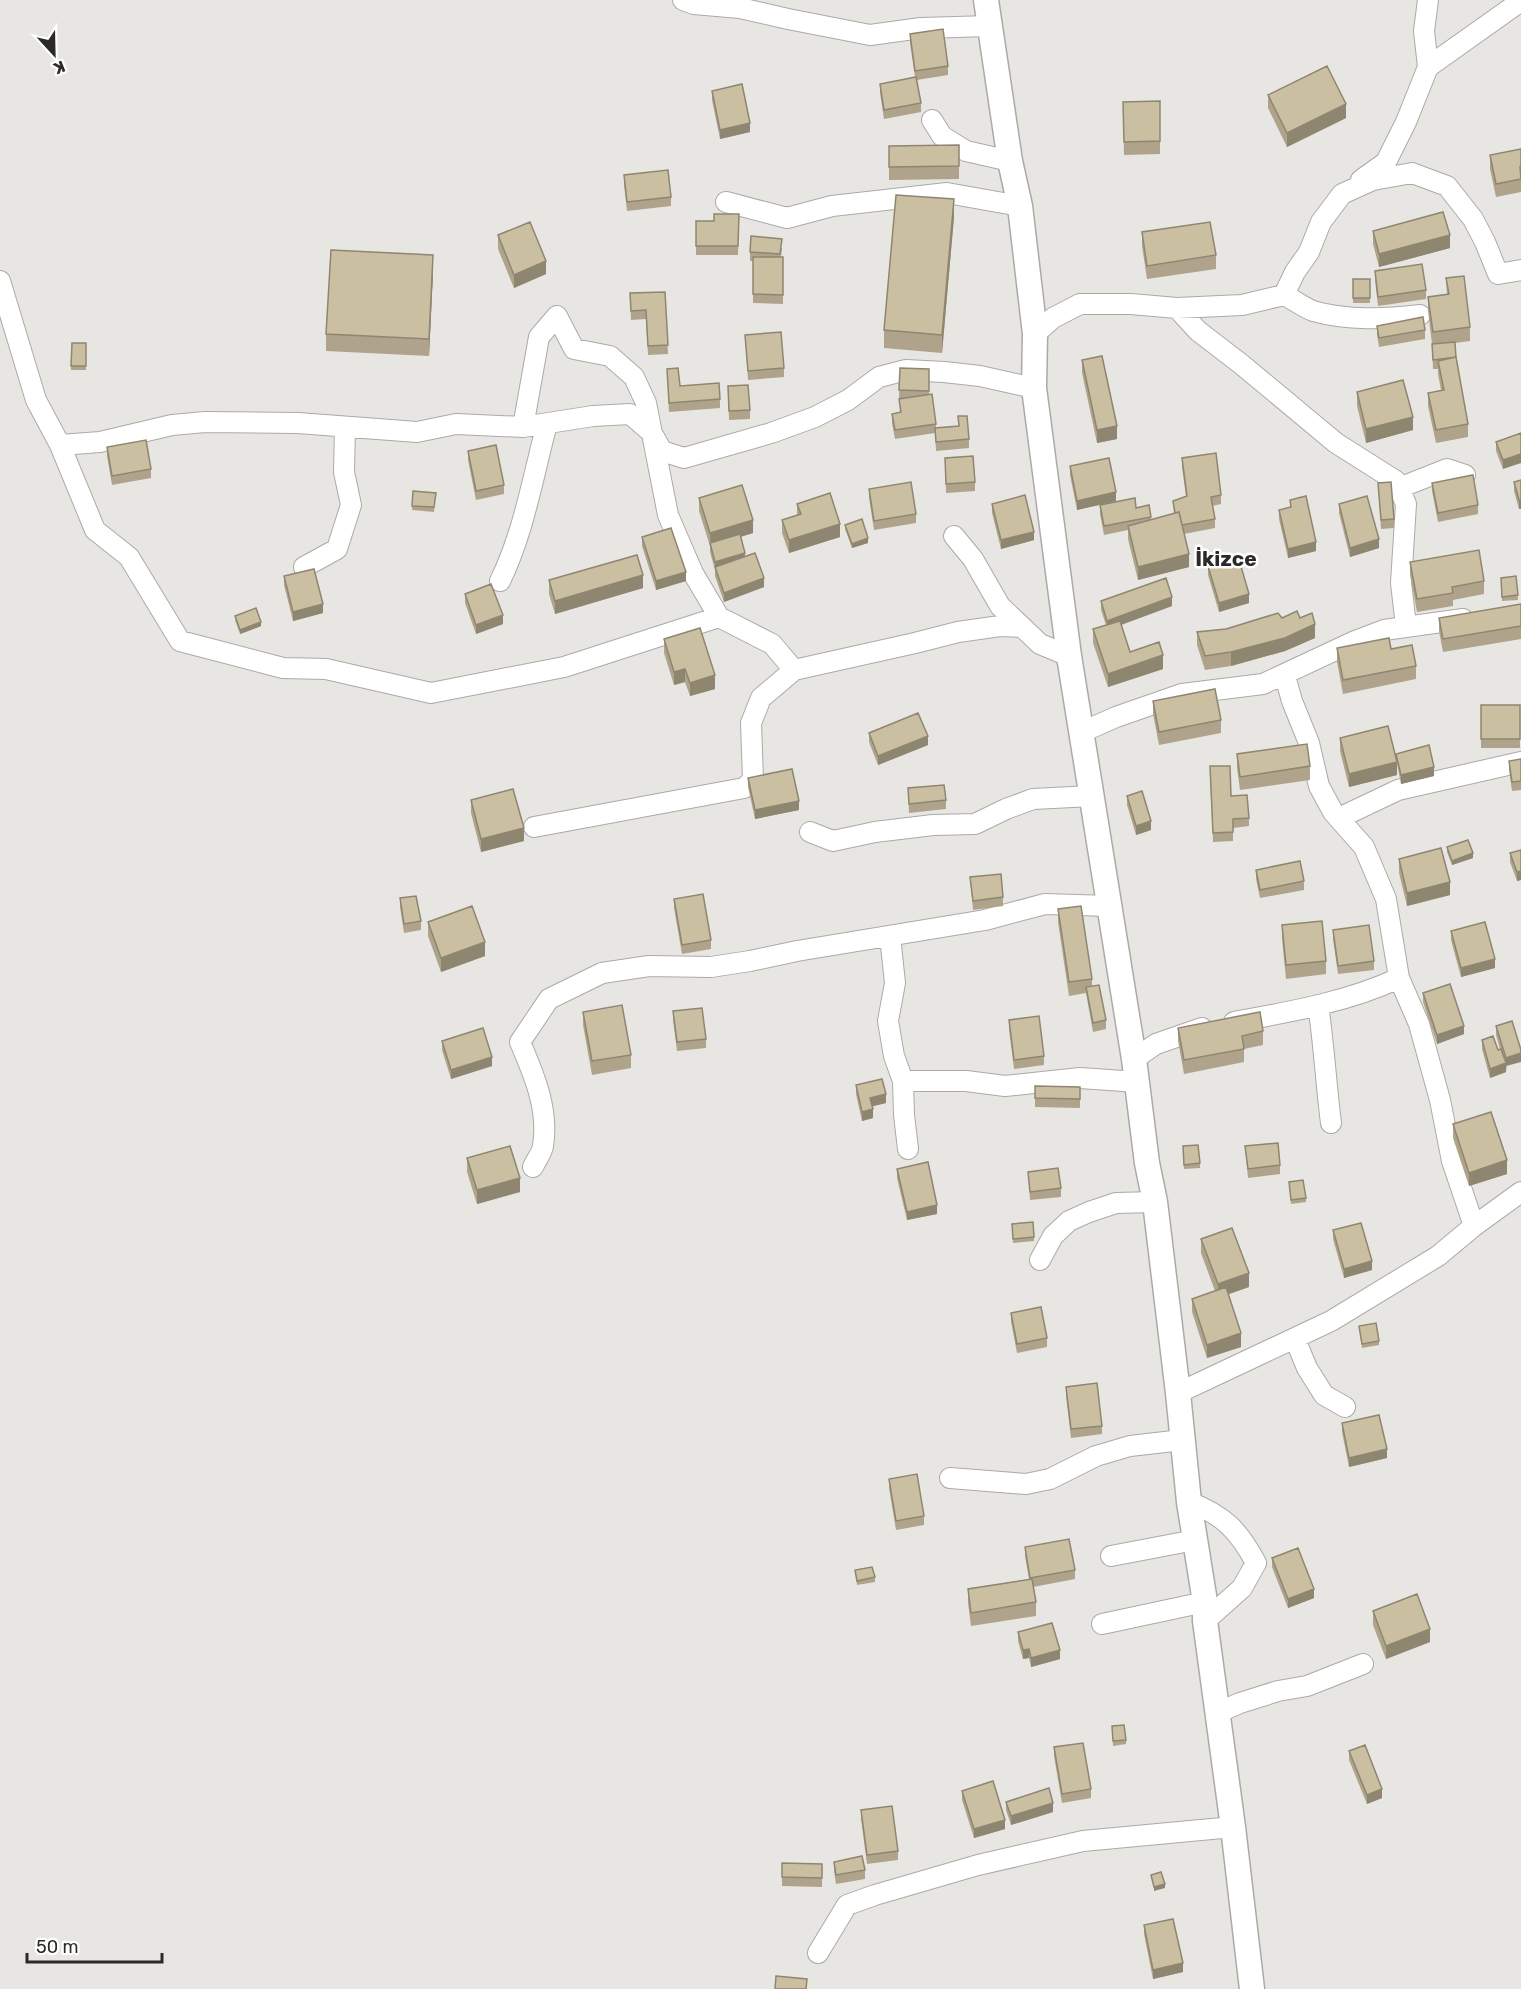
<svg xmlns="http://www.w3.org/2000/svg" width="1521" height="1989" font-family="Rubik,sans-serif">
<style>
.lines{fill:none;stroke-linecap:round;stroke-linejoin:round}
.minor-casing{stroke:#abaaa7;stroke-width:22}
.major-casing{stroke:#abaaa7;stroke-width:27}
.minor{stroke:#fff;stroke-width:20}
.major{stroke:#fff;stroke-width:24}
.wall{fill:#afa48b}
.shaded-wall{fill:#8e8671}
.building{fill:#cbbfa2;stroke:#8e8671;stroke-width:1.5}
.labels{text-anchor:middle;stroke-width:5;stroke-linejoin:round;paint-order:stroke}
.quarter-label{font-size:21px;font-weight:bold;fill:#2b2a29;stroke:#fff}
</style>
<rect width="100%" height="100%" fill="#e8e6e3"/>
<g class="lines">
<defs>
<path id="minor" d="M683,0L694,4L740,8L788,19L870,35L921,28L990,26
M1428,67L1424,31L1428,0
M932,120L942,136L966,151L1010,161
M1361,180L1386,162L1406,122L1428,67L1521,1
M726,202L787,218L832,206L947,193L1020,206
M0,281L36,400L60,445L95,530L129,557L180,641L283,668L326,669L431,693L564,667L719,617
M1284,295C1294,300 1303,307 1313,311C1348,321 1385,319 1420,315
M1177,308L1198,331L1241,364L1336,443L1396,481L1406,504L1401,583L1406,626
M1035,334L1053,318L1080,304H1131L1177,308L1242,305L1284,295L1295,272L1309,252L1321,222L1342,194L1373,180L1412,173L1447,186L1473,219L1485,242L1498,274L1521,270
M523,427L539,337L557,316L574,349L610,356L634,377L646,403L668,515L693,573L719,617L772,644L794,670
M60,445L100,442L172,425L205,422L298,423L417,432L456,424L523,427L593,416L630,414L652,433L662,451L684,458L771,433L815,417L848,400L879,377L906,370L944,372L980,376L1034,388
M1399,488L1447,469L1465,475
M954,536L973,559L1000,606L1040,644L1069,656
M304,567L337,549L351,505L344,472L345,427
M500,581C524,532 533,476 547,424
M1285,676L1292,701L1309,743L1319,786L1333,812L1364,847L1386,899L1399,978L1419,1024L1440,1100L1452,1161L1474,1226
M1082,732L1116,717L1182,694L1263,684L1355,641L1384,630L1463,619
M1339,818L1398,790L1521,762
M534,827L744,788L753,780L751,723L761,698L794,670L915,643L958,632L1000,626L1021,627
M810,832L833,841L875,832L933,825L975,824L1006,809L1033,799L1092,796
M890,936L895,983L888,1021L894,1056L903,1081L904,1115L908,1149
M1318,1005C1324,1044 1326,1084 1331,1123
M1234,1022C1289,1012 1348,1002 1399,978
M1134,1059L1156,1044L1202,1028
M903,1081H966L1005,1086L1080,1078L1138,1082
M533,1167C536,1160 542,1153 543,1146C549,1109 534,1075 520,1042L549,999L602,973L649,966L711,967L750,961L797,951L985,920L1045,904L1110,906
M1040,1260L1053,1236L1069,1221L1089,1212L1116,1203L1155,1202
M1295,1339L1307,1368L1324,1395L1345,1407
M1178,1393L1331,1321L1438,1256L1474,1226L1521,1192
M950,1478L1026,1484L1050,1479L1096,1456L1130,1446L1182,1440
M1189,1502C1224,1515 1239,1531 1256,1563L1242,1588L1205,1621
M1111,1556L1195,1540
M1102,1624L1205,1602
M1217,1713L1240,1703L1278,1691L1307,1686L1363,1664
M818,1953L847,1905L875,1895L978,1865L1083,1841L1233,1827"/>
<path id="major" d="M986,0L1010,161L1020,206L1035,334L1034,388L1069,656L1134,1059L1147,1163L1155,1202L1178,1393L1189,1502L1205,1602V1621L1233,1827L1252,1989"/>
</defs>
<use href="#minor" class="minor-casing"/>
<use href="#major" class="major-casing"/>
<use href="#minor" class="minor"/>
<use href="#major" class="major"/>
</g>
<path class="wall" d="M910,34L948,66V75L917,80L921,103V112L884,119L880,93V84L915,77L910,43Z
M712,91L750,132L720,139L712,100Z
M1268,95L1346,118L1287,147L1268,108Z
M1160,101V154L1124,155L1123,102Z
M959,145V179L889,180V146Z
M1521,149V192L1496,197L1490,169V155Z
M624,175L671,197V206L627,211L624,184Z
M739,214L738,255H696V221H714Z
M954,217L942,353L884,348V330Z
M1373,231L1450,248L1379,267L1373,244Z
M1142,232L1216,255V269L1147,279L1142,246Z
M498,235L546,274L514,288L498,249Z
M782,248L781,257H783V304L753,303V261H750V252Z
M1375,271L1426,290V299L1378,306L1375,280Z
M433,273L429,356L326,351V334Z
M1446,278L1470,327V341L1455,343L1456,358L1468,424V437L1436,443L1428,406V393L1441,390L1438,374V369H1433L1432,344L1428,311V297L1447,295Z
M1353,279H1370V303H1353Z
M665,292L668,354L648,355L646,319L631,320L630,293Z
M1377,326L1425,330V339L1379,347L1377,335Z
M745,335L784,368V377L748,380Z
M72,343H86V370H71Z
M1082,360L1117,439L1097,443L1082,373Z
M900,368L929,369V394L936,424V428L958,426V416L969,439V448L936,451L935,433L895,439L892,423V414L900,412L899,399Z
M667,369L680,386L720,399V408L669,412Z
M728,386L750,410V419L729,420Z
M1357,392L1413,430L1366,443L1357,406Z
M1521,433L1503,469L1496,451V442Z
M107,447L151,469V478L112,485L107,456Z
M468,451L504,485V494L476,500L468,460Z
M945,458L975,482V491L946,493Z
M1182,458L1221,495V504L1212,506L1215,519V528L1184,534L1189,567L1138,580L1128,539V530L1104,535L1100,514V505L1136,508L1151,517V520L1174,514L1173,501L1186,497L1182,467Z
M1070,466L1116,501L1077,510L1070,475Z
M1521,480L1519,509L1514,491V482Z
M1378,483L1394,519V528L1381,529Z
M1432,483L1478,505V514L1438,522L1432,491Z
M869,489L916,514V523L874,530L869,498Z
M413,491L436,493L434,512L412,510Z
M699,498L753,533L740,537L745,556L764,587L724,602L715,576V570L710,552V546L699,511Z
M1290,500L1316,551L1288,558L1279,519V510L1290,508Z
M797,504L840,537L789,553L782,533V520L797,515Z
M992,504L1034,540L1001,549L992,513Z
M1339,504L1379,548L1350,557L1339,513Z
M845,525L868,543L852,548L845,529Z
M642,537L686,581L656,590L642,546Z
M1410,562L1484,581V594L1453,600V606L1417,612L1410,575Z
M1208,566L1249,603L1219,612L1208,575Z
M284,576L323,613L293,621L284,585Z
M1516,576L1518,600L1502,601L1501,582Z
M549,580L643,588L555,614L549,594Z
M465,594L503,624L476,634L465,603Z
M1101,601L1172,606L1121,625L1130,652L1163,669L1108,687L1093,643V629L1106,625L1101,610Z
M1521,604V652V639L1443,652L1439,631V618Z
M235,616L261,626L240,634L235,620Z
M1282,618H1300L1315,638L1285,651L1231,666L1205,670L1197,645V632L1226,629Z
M664,639L715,689L690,696L685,682L674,685L664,653Z
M1337,648L1391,649L1416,666V679L1343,694L1337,662Z
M1153,701L1221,720V733L1159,745L1153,714Z
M1481,705H1520V748H1481Z
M869,733L928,745L878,765L869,742Z
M1340,738L1396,760V754L1434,776L1401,784L1397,764V775L1349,787L1340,751Z
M1237,754L1310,766V780L1240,790L1237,768Z
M1521,759V790L1512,791L1509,770V761Z
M1210,775L1231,796L1249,818V826L1233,828V841L1213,842Z
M748,778L799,810L755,819L748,787Z
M908,788L946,800V809L909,813Z
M1127,796L1151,830L1136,835L1127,805Z
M471,800L524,841L481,852L471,813Z
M1447,847L1473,858L1452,865L1447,852Z
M1521,850V880L1517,881L1510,862V853Z
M1399,859L1450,895L1407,906L1399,873Z
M1256,870L1304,881V890L1260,898L1256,879Z
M970,877L1003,897V906L973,910Z
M400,898L421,921V930L404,933L400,907Z
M674,899L711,940V949L682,954L674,908Z
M1058,909L1092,979V986L1106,1020V1029L1093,1032L1086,993L1069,996L1058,922Z
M428,922L485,956L441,972L428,936Z
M1282,925L1326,961V974L1286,979L1282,939Z
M1333,930L1374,961V970L1338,974L1333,939Z
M1451,931L1495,968L1461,977L1451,940Z
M1423,993L1464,1034L1437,1044L1423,1002Z
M673,1011L706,1039V1048L677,1051L673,1020Z
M583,1012L631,1055V1068L592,1075L583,1025Z
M1009,1020L1044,1056V1065L1014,1069L1009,1029Z
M1512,1021L1506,1072L1490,1078L1482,1049V1040L1498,1050L1500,1049L1496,1035V1026Z
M1178,1028L1263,1031V1045L1244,1049V1062L1184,1074L1178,1041Z
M442,1041L492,1066L451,1079L442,1050Z
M856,1085L886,1103L872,1106L873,1118L862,1121L856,1094Z
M1035,1086L1080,1087V1108L1035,1107Z
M1453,1124L1507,1174L1469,1186L1453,1138Z
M1245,1146L1280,1165V1174L1248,1178Z
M1183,1151L1200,1163V1168L1184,1169Z
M467,1158L520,1192L477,1204L467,1172Z
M897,1169L937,1214L907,1220L897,1178Z
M1028,1172L1061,1188V1197L1030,1200Z
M1289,1182L1306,1198V1202L1291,1204Z
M1012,1224L1034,1237V1241L1013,1243Z
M1333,1230L1372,1270L1344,1278L1333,1239Z
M1201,1239L1249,1287L1228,1294L1241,1347L1207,1358L1192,1312V1299L1215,1291L1201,1253Z
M1011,1313L1047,1338V1347L1017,1353L1011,1322Z
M1359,1326L1379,1341V1345L1362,1348Z
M1066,1387L1102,1426V1434L1071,1438L1066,1396Z
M1342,1423L1387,1458L1349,1467L1342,1432Z
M889,1479L924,1516V1525L896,1530L889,1488Z
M1025,1547L1075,1570V1579L1033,1587L1036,1602V1616L971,1626L968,1603V1589L1029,1579L1025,1556Z
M1272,1558L1314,1598L1288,1608L1272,1567Z
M855,1570L875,1577V1582L857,1585Z
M1373,1611L1430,1642L1386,1659L1373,1625Z
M1018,1632L1060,1659L1031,1667L1029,1658L1023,1659L1018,1641Z
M1112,1726L1126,1740V1744L1113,1746Z
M1054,1747L1091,1789V1798L1062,1803L1054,1756Z
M1349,1751L1382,1798L1367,1804L1349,1760Z
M962,1791L1005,1829L974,1838L962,1800Z
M1006,1802L1053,1812L1011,1825L1006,1810Z
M861,1810L898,1851V1860L867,1864L861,1819Z
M834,1862L865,1870V1879L836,1884L834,1871Z
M782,1863L822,1864V1887L782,1886Z
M1144,1925L1183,1972L1153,1979L1144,1934Z"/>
<path class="shaded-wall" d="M1346,104V118L1287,147V133Z
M750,123V132L720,139V130Z
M954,199V217L942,353V335Z
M1450,235V248L1379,267V254Z
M433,255V273L429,356V339Z
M546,261V274L514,288V275Z
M1413,417V430L1366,443V429Z
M1117,426V439L1097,443V430Z
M1521,454V463L1503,469V460Z
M1116,492V501L1077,510V501Z
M1519,500H1521V509H1519Z
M753,520V533L711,546L710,533Z
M840,524V537L789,553V540Z
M1034,532V540L1001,549V540Z
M868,538V543L852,548V544Z
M1379,539V548L1350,557V548Z
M1316,542V551L1288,558V549Z
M745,553V562L715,568V562Z
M1189,554V567L1138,580V567Z
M686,572V581L656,590V581Z
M643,575V588L555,614V601Z
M764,578V587L724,602V593Z
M1249,594V603L1219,612V603Z
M1172,597V606L1107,630V621Z
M323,604V613L293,621V612Z
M503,615V624L476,634V625Z
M261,622V626L240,634V630Z
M1315,624V638L1285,651L1231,666V652Z
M1163,655V669L1108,687V674Z
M685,669V682L674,685V672Z
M715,675V689L690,696V683Z
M928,736V745L878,765V756Z
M1397,762V775L1349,787V774Z
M1434,767V776L1401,784V775Z
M799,801V810L755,819V810Z
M1151,821V830L1136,835V826Z
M524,828V841L481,852V839Z
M1473,853V858L1452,865V861Z
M1521,871V880L1517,881V872Z
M1450,882V895L1407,906V893Z
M485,942V956L441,972V958Z
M1495,959V968L1461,977V968Z
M1464,1026V1034L1437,1044V1035Z
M1521,1053V1062L1506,1066V1072L1490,1078V1069L1506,1063V1058Z
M492,1057V1066L451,1079V1070Z
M886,1094V1103L870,1107V1098Z
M873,1109V1118L862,1121V1112Z
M1507,1160V1174L1469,1186V1173Z
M520,1178V1192L477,1204V1190Z
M937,1205V1214L907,1220V1212Z
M1372,1261V1270L1344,1278V1269Z
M1249,1273V1287L1218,1298V1284Z
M1241,1333V1347L1207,1358V1345Z
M1387,1449V1458L1349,1467V1458Z
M1314,1589V1598L1288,1608V1599Z
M1430,1629V1642L1386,1659V1646Z
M1029,1649V1658L1023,1659V1650Z
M1060,1650V1659L1031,1667V1658Z
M1382,1789V1798L1367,1804V1795Z
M1053,1803V1812L1011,1825V1816Z
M1005,1820V1829L974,1838V1829Z
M1165,1884V1888L1154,1891V1887Z
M1183,1963V1972L1153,1979V1970Z"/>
<path class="building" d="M943,29L948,66L915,71L910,34Z
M1327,66L1346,104L1287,133L1268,95Z
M916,77L921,103L884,110L880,84Z
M742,84L750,123L720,130L712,91Z
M1160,101V141L1124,142L1123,102Z
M959,145V166L889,167V146Z
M1521,149V167H1520L1521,179L1496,184L1490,155Z
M668,170L671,197L627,202L624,175Z
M896,195L954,199L942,335L884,330Z
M1443,212L1450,235L1379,254L1373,231Z
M714,214H739L738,246H696V221H714Z
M530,222L546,261L514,275L498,235Z
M1210,222L1216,255L1147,266L1142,232Z
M751,236L782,239L780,254L750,252Z
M331,250L433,255L429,339L326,334Z
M753,257H783V295L753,294Z
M1422,264L1426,290L1378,297L1375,271Z
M1464,276L1470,327L1433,332L1428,297L1449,294L1446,278Z
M1353,279H1370V298H1353Z
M665,292L668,345L648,346L646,310L631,311L630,293Z
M1423,317L1425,330L1379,338L1377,326Z
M781,332L784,368L748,371L745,335Z
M1455,342L1456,358V357L1433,360L1432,344Z
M72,343H86V366H71Z
M1102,356L1117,426L1097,430L1082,360Z
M1456,357L1468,424L1436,430L1428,393L1444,390L1438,361Z
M678,368L680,386L719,383L720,399L669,403L667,369Z
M900,368L929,369V391L899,390Z
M1403,380L1413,417L1366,429L1357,392Z
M748,385L750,410L729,411L728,386Z
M932,394L936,424L895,430L892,414L901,412L899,399Z
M958,416H967L969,439L936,442L935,428L959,426Z
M1521,433V454L1503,460L1496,442Z
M146,440L151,469L112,476L107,447Z
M496,445L504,485L476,491L468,451Z
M1216,453L1221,495L1211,497L1215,519L1182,525L1179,512L1175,513L1173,501L1187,496L1182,458Z
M973,456L975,482L946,484L945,458Z
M1109,458L1116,492L1077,501L1070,466Z
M1473,475L1478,505L1438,513L1432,483Z
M1521,480V500H1519L1514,482Z
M911,482L916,514L874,521L869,489Z
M1391,482L1394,519L1381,520L1378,483Z
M742,485L753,520L710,533L699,498Z
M413,491L436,493L434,507L412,506Z
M830,493L840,524L789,540L782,520L801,514L797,504Z
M1025,495L1034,532L1001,540L992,504Z
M1306,496L1316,542L1288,549L1279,510L1291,507L1290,500Z
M1367,496L1379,539L1350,548L1339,504Z
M1135,498L1136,508L1149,505L1151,517L1104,526L1100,505Z
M1179,512L1189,554L1138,567L1128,526Z
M862,519L868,538L852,544L845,525Z
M671,528L686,572L656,581L642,537Z
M740,534L745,553L715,562L710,543Z
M1479,550L1484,581L1452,587L1453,593L1417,599L1410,562Z
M755,553L764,578L724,593L715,567Z
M637,555L643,575L555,601L549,580Z
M1238,556L1249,594L1219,603L1208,566Z
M314,569L323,604L293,612L284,576Z
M1516,576L1518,595L1502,597L1501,578Z
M1166,578L1172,597L1107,621L1101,601Z
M491,584L503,615L476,625L465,594Z
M1521,604V626L1443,639L1439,618Z
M256,608L261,622L240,630L235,616Z
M1297,611L1300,618L1312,613L1315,624L1285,638L1231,652L1205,656L1197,632L1226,629L1278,613L1282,618Z
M1120,621L1130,652L1159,642L1163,655L1108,674L1093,629Z
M700,628L715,675L690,683L685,669L674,672L664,639Z
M1389,638L1391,649L1412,645L1416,666L1343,680L1337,648Z
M1215,689L1221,720L1159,732L1153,701Z
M1481,705H1520V739H1481Z
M918,713L928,736L878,756L869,733Z
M1388,726L1397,762L1349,774L1340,738Z
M1307,744L1310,766L1240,777L1237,754Z
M1429,745L1434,767L1401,775L1396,754Z
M1521,759V781L1512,782L1509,761Z
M1210,766H1230L1231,796L1247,795L1249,818L1233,819V832L1213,833Z
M792,769L799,801L755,810L748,778Z
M944,785L946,800L909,804L908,788Z
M513,789L524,828L481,839L471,800Z
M1142,791L1151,821L1136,826L1127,796Z
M1468,840L1473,853L1452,861L1447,847Z
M1441,848L1450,882L1407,893L1399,859Z
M1521,850V871L1517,872L1510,853Z
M1300,861L1304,881L1260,890L1256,870Z
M1001,874L1003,897L973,901L970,877Z
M703,894L711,940L682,945L674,899Z
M416,896L421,921L404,924L400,898Z
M472,906L485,942L441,958L428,922Z
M1081,906L1092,979L1069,982L1058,909Z
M1322,921L1326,961L1286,965L1282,925Z
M1485,922L1495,959L1461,968L1451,931Z
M1369,925L1374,961L1338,966L1333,930Z
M1450,984L1464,1026L1437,1035L1423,993Z
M1099,985L1106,1020L1093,1023L1086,987Z
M622,1005L631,1055L592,1061L583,1012Z
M702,1008L706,1039L677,1042L673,1011Z
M1260,1012L1263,1031L1242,1036L1244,1049L1184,1060L1178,1028Z
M1039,1016L1044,1056L1014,1060L1009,1020Z
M1512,1021L1521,1050V1053L1506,1058L1496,1026Z
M483,1028L492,1057L451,1070L442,1041Z
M1493,1036L1498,1050L1501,1049L1506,1063L1490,1069L1482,1040Z
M882,1079L886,1094L870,1098L873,1109L862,1112L856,1085Z
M1035,1086L1080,1087V1099L1035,1098Z
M1491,1112L1507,1160L1469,1173L1453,1124Z
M1278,1143L1280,1165L1248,1169L1245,1146Z
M1198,1145L1200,1163L1184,1165L1183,1146Z
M510,1146L520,1178L477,1190L467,1158Z
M928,1162L937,1205L907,1212L897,1169Z
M1058,1168L1061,1188L1030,1192L1028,1172Z
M1303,1180L1306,1198L1291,1200L1289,1182Z
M1033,1222L1034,1237L1013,1239L1012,1224Z
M1361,1223L1372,1261L1344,1269L1333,1230Z
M1232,1228L1249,1273L1218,1284L1201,1239Z
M1226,1287L1241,1333L1207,1345L1192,1299Z
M1041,1307L1047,1338L1017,1344L1011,1313Z
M1376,1323L1379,1341L1362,1344L1359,1326Z
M1097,1383L1102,1426L1071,1429L1066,1387Z
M1379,1415L1387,1449L1349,1458L1342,1423Z
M917,1474L924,1516L896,1521L889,1479Z
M1069,1539L1075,1570L1030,1578L1025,1547Z
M1298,1548L1314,1589L1288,1599L1272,1558Z
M872,1567L875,1577L857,1581L855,1570Z
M1032,1579L1036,1602L971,1613L968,1589Z
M1417,1594L1430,1629L1386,1646L1373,1611Z
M1052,1623L1060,1650L1031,1658L1029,1649L1023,1650L1018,1632Z
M1124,1725L1126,1740L1113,1741L1112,1726Z
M1083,1743L1091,1789L1062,1794L1054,1747Z
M1365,1745L1382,1789L1367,1795L1349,1751Z
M993,1781L1005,1820L974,1829L962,1791Z
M1049,1788L1053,1803L1011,1816L1006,1802Z
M892,1806L898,1851L867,1855L861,1810Z
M862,1856L865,1870L836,1875L834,1862Z
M782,1863L822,1864V1878L782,1877Z
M1161,1872L1165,1884L1154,1887L1151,1875Z
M1173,1919L1183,1963L1153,1970L1144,1925Z
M776,1976L807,1979L806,1989H775Z"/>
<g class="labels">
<g class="quarter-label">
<text x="1226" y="566">İkizce</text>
</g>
</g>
<g transform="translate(54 54) rotate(158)" stroke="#ffffff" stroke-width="4.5" paint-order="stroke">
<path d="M0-4.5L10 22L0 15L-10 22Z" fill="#2b2a29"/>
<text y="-9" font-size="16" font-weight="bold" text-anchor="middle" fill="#2b2a29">K</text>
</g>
<path d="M27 1953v9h135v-9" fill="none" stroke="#2b2a29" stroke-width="3"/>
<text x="36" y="1953" font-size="18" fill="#2b2a29" stroke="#ffffff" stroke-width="4.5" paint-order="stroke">50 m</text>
</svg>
